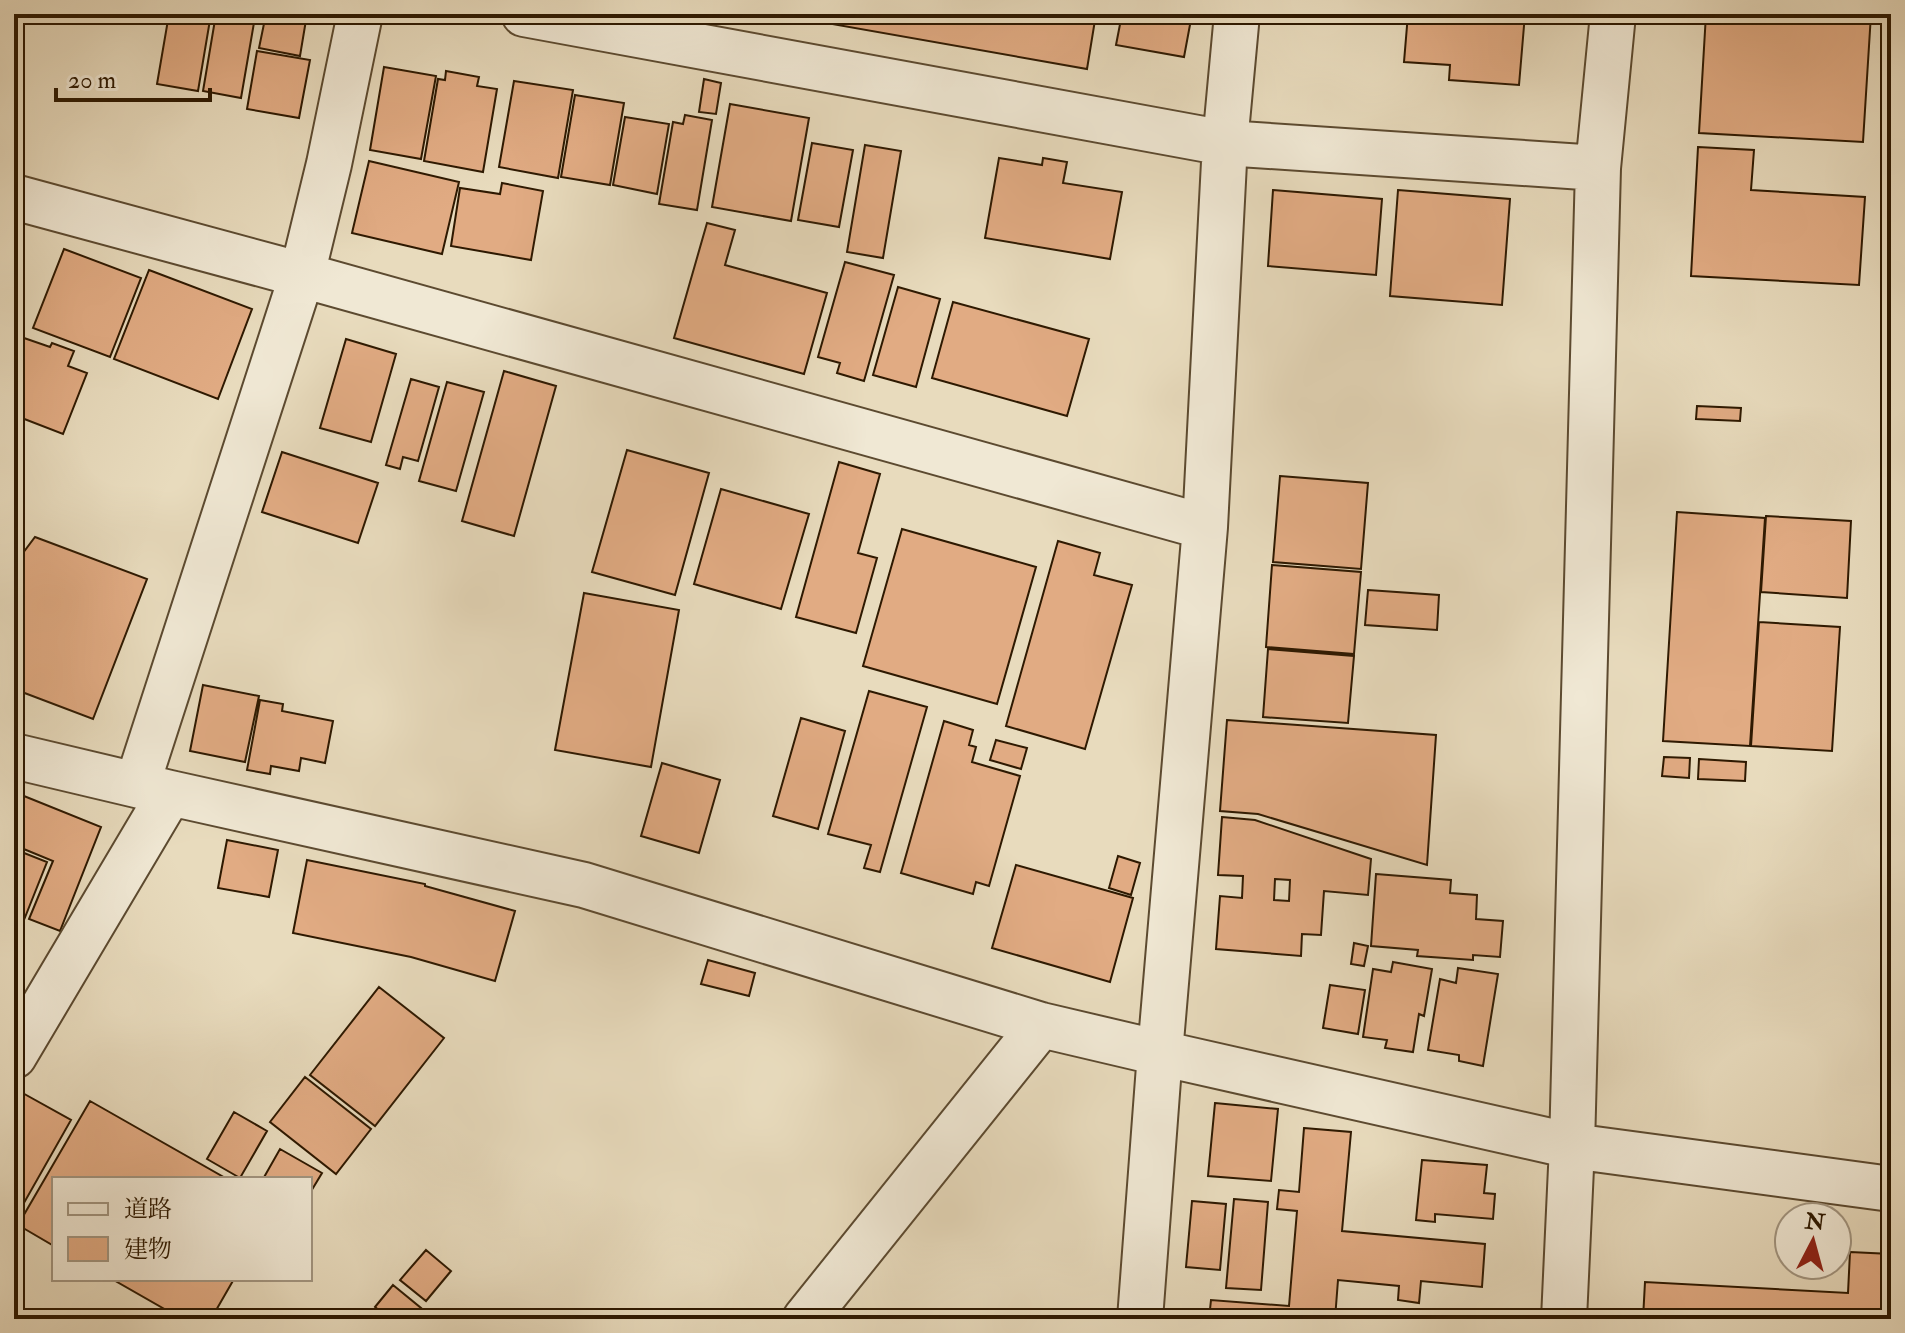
<svg xmlns="http://www.w3.org/2000/svg" width="1905" height="1333" font-family="'IM FELL Double Pica','Noto Serif JP',serif">
<style>
.building{fill:#e1ab83;stroke:#2e1901;stroke-width:2;fill-rule:evenodd}
.lines{fill:none;stroke-linecap:round;stroke-linejoin:round}
.minor-casing{stroke:#5c4a30;stroke-width:48}
.minor{stroke:#f0e8d4;stroke-width:44}
</style>
<rect width="100%" height="100%" fill="#e8dbbd"/>
<filter id="stains"><feTurbulence type="fractalNoise" baseFrequency=".0025" numOctaves="4"/><feColorMatrix values="0 0 0 0 .2 0 0 0 0 .09 0 0 0 0 .02 0 0 0 .5 -.17"/></filter>
<radialGradient id="worn" r=".72"><stop offset=".6" stop-color="#630" stop-opacity="0"/><stop offset="1" stop-color="#630" stop-opacity=".3"/></radialGradient>
<path class="building" d="M169,14H211L198,91L157,84Z
M216,14H236L255,17L241,98L203,91Z
M266,14H307L300,56L259,48Z
M833,14H1096L1087,69L832,24Z
M1122,14H1192L1184,57L1116,45Z
M1408,14H1525L1519,85L1449,80L1450,65L1404,62Z
M1706,14H1871L1863,142L1699,133Z
M257,51L310,60L299,118L247,109Z
M384,67L436,76L421,159L370,150Z
M446,71L479,77L477,86L497,89L483,172L424,161L438,79L445,80Z
M704,79L721,83L716,114L699,112Z
M514,81L573,90L558,178L499,167Z
M575,95L624,103L610,185L561,177Z
M730,104L809,118L791,221L712,207Z
M685,115L712,120L697,210L659,204L673,122L683,124Z
M625,117L669,124L657,194L613,185Z
M812,143L853,150L839,227L798,220Z
M865,145L901,151L883,258L847,252Z
M1698,147L1754,150L1751,190L1865,197L1859,285L1691,276Z
M999,158L1042,165L1043,158L1067,162L1063,183L1122,192L1110,259L985,238Z
M369,161L459,182L442,254L352,233Z
M502,183L543,191L531,260L451,246L460,188L500,194Z
M1273,190L1382,199L1376,275L1268,266Z
M1398,190L1510,199L1502,305L1390,296Z
M707,223L735,230L725,265L827,293L804,374L674,338Z
M64,249L141,278L110,357L33,328Z
M845,262L894,275L864,381L837,373L840,363L818,357Z
M149,270L252,309L218,399L114,359Z
M898,287L940,299L916,387L873,375Z
M953,302L1089,339L1067,416L932,378Z
M24,338L50,347L52,343L74,351L68,366L87,373L63,434L14,415V346L20,348Z
M346,339L396,354L371,442L320,428Z
M504,371L556,386L514,536L462,521Z
M411,379L439,387L418,461L403,457L400,469L386,465Z
M447,382L484,392L456,491L419,481Z
M1697,406L1741,408L1740,421L1696,419Z
M627,450L709,473L675,595L592,572Z
M282,452L378,483L358,543L262,512Z
M839,462L880,474L858,553L877,558L856,633L796,617Z
M1280,476L1368,483L1361,569L1273,562Z
M721,489L809,514L781,609L694,584Z
M1677,512L1765,518L1750,746L1663,741Z
M1766,516L1851,521L1847,598L1761,592Z
M902,529L1036,567L997,704L863,666Z
M35,537L147,579L93,719L14,689V565Z
M1058,541L1100,553L1094,575L1132,585L1085,749L1006,726Z
M1272,565L1361,572L1354,654L1266,647Z
M1368,590L1439,595L1437,630L1365,625Z
M584,593L679,610L651,767L555,750Z
M1759,622L1840,627L1832,751L1751,746Z
M1268,649L1354,656L1348,723L1263,717Z
M203,685L259,696L245,762L190,751Z
M869,691L927,707L880,872L864,868L871,845L828,834Z
M260,700L283,704L282,711L333,721L325,763L301,758L299,771L271,766L270,774L247,770Z
M801,718L845,731L818,829L773,816Z
M1227,720L1436,735L1427,865L1258,814L1220,811Z
M944,721L973,730L969,745L976,747L972,762L1020,776L989,886L976,882L973,894L901,873Z
M996,740L1027,748L1021,769L990,760Z
M1664,757L1690,758L1689,778L1662,776Z
M1699,759L1746,762L1745,781L1698,779Z
M662,763L720,780L699,853L641,836Z
M14,792L101,827L60,931L29,919L53,861L14,845Z
M1222,817L1255,820L1371,859L1368,895L1324,891L1321,935L1302,934L1301,956L1216,949L1220,896L1242,898L1243,876L1218,875ZM1275,879L1290,880L1289,901L1274,900Z
M227,840L278,850L269,897L218,888Z
M14,849L47,862L14,945Z
M1118,856L1140,863L1131,895L1109,888Z
M307,860L425,884V886L515,911L495,981L411,957L293,933Z
M1016,865L1133,898L1110,982L992,948Z
M1376,874L1451,880L1450,893L1477,895L1476,919L1503,921L1500,957L1473,955V960L1417,956L1418,950L1371,946Z
M1354,943L1368,946L1364,966L1351,964Z
M708,960L755,973L749,996L701,984Z
M1393,962L1432,969L1424,1016L1419,1014L1413,1052L1385,1048L1387,1040L1363,1037L1373,969L1391,972Z
M1458,968L1498,974L1483,1066L1459,1061V1055L1428,1050L1440,979L1456,983Z
M1330,985L1365,990L1358,1034L1323,1028Z
M379,987L444,1038L375,1126L310,1075Z
M305,1077L371,1129L336,1174L270,1122Z
M19,1091L71,1120L16,1217L14,1216V1099Z
M90,1101L227,1179H54V1246L18,1225Z
M1215,1103L1278,1109L1271,1181L1208,1176Z
M234,1112L267,1131L240,1178L207,1159Z
M1304,1128L1351,1132L1342,1231L1485,1244L1482,1287L1421,1281L1419,1303L1398,1300L1399,1286L1338,1280L1335,1319H1209L1211,1300L1289,1306L1297,1211L1277,1209L1279,1190L1299,1192Z
M280,1149L322,1173L310,1193V1179H263Z
M1422,1160L1487,1165L1484,1193L1495,1194L1493,1219L1435,1214V1222L1416,1220Z
M1234,1199L1268,1202L1261,1290L1226,1288Z
M1192,1201L1226,1204L1220,1270L1186,1267Z
M426,1250L451,1271L426,1301L400,1280Z
M1850,1252L1891,1254V1319H1643L1645,1282L1848,1293Z
M112,1279H234L211,1319H182Z
M393,1285L421,1308L412,1319H389L375,1307Z
M1344,1311L1434,1319H1343Z"/>
<g class="lines">
<defs>
<path id="minor" d="M524,14L1225,143L1598,168
M14,197L302,275L1205,527
M14,756L170,793L584,885L1041,1025L1160,1053L1572,1146L1891,1189
M137,785L302,275L329,164L360,14
M14,1056L170,793
M805,1319L1041,1025
M1140,1319L1160,1053L1205,527L1225,143L1237,14
M1564,1319L1572,1146L1598,168L1613,14"/>
</defs>
<use href="#minor" class="minor-casing"/>
<use href="#minor" class="minor"/>
</g>
<rect width="1905" height="1333" fill="none" stroke="#e8dbbd" stroke-width="48"/>
<rect x="16" y="16" width="1873" height="1301" fill="none" stroke="#2e1901" stroke-width="4"/>
<rect x="24" y="24" width="1857" height="1285" fill="none" stroke="#2e1901" stroke-width="2"/>
<rect x="52" y="1177" width="260" height="104" fill="#f0e8d4" stroke="#a29580" stroke-width="2"/>
<rect x="68" y="1203" width="40" height="12" fill="#f0e8d4" stroke="#a29580" stroke-width="2"/>
<text x="124" y="1217" font-size="24" fill="#2e1901">道路</text>
<rect x="68" y="1237" width="40" height="24" fill="#e1ab83" stroke="#a29580" stroke-width="2"/>
<text x="124" y="1257" font-size="24" fill="#2e1901">建物</text>
<g transform="translate(1813 1241) rotate(6)"><circle r="38" fill="#f0e8d4" stroke="#a29580" stroke-width="2"/>
<path d="M0-6L14 30L0 20L-14 30Z" fill="#8f2418"/>
<text y="-12" font-size="22" font-weight="bold" text-anchor="middle" fill="#2e1901">N</text>
</g>
<path d="M56 88v12h154v-12" fill="none" stroke="#2e1901" stroke-width="4"/>
<text x="68" y="88" font-size="24" fill="#2e1901" stroke="#f0e8d4" stroke-width="6" paint-order="stroke">20 m</text>
<rect width="100%" height="100%" filter="url(#stains)"/>
<rect width="100%" height="100%" fill="url(#worn)"/>
</svg>
